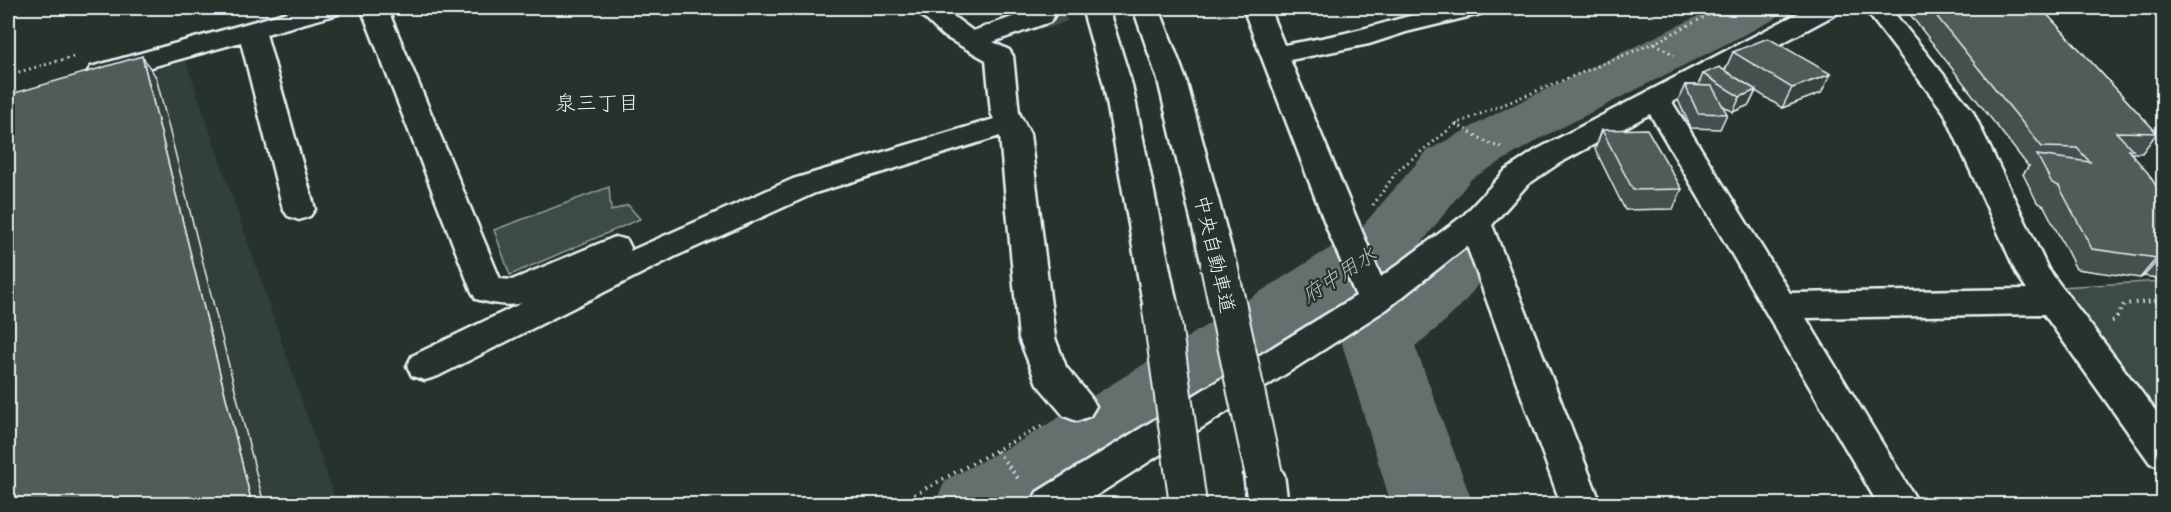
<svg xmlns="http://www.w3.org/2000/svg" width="2171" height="512" font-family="Dekko,'Klee One',sans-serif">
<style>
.built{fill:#333f3a}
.green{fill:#3e4b47;stroke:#939ea0;stroke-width:1.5}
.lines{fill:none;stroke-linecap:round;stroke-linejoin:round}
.river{fill:#636f6d;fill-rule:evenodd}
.minor-tunnel{stroke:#43504b;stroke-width:28;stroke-dasharray:28 14;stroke-linecap:butt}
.minor-casing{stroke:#e8f1f8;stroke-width:5}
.highway-casing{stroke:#e8f1f8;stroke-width:5}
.path-far1{stroke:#e8f1f8;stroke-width:3;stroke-dasharray:1.5 4;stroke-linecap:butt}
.path{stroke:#e8f1f8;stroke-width:4;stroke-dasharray:1.5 5;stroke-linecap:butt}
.minor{fill:#26332d;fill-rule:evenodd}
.highway{fill:#26332d;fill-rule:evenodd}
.highway-bridge-casing{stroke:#e8f1f8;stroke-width:40;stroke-linecap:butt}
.highway-bridge{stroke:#26332d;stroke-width:36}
.wall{fill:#454f4d;stroke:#e8f1f8;stroke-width:1.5}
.shaded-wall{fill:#38403e;stroke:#e8f1f8;stroke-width:1.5}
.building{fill:#505c59;stroke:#e8f1f8;stroke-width:1.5}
.labels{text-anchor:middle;stroke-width:4.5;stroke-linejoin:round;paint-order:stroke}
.street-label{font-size:20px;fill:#e8f1f8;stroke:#26332d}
.neighbourhood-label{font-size:21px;fill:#e8f1f8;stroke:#26332d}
.water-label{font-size:21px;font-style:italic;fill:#b3bdc0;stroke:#26332d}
</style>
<rect width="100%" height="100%" fill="#26332d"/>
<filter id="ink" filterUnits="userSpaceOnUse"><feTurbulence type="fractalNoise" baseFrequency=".0167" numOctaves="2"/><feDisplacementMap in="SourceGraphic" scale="12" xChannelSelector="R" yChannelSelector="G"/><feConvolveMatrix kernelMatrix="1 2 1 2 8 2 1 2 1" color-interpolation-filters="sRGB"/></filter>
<g filter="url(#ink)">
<path class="built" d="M186,61L337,504H8V113Z"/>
<path class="green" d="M609,187L611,211L628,205L640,219L510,275L494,230Z
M2163,281V425L2061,287Z"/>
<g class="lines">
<path class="river" d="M1715,8H1783L1775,19L1541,138L1471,179L1407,262L1080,485L1046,504H934L946,480L1024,439L1359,230L1427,151L1499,112Z
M1455,243L1479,250L1489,267C1467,304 1448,320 1415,346L1473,504H1391L1340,337L1350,318L1402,282L1431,250Z"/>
<path class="minor-tunnel" d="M1041,16L1062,8"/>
<defs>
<path id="minor" d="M302,8H342L338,14L266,34L315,209L310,216L299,220L288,216L283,209L241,42L101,81L91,79L87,73L91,67Z
M361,8H387L500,279L512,280L615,237L627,240L631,248L630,251L793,179L994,119L991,113L986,60L942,35L914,8H942L973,31L1032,10L1041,8L1050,10L1054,16L1050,22L993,42L1009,50L1013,56L1019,113L1030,134L1055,338L1066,367L1090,396L1096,406L1090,416L1077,421L1064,416L1037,384L1019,338L1000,136L815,193L676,256L438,376L425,380L412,376L407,366L412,356L522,303C508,307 490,303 476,299L471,290Z
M1243,8H1269L1284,45C1310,40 1336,36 1362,29C1403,19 1441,3 1484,8L1480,14L1406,32L1369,44L1290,60L1381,277L1464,215L1505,171L1536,150L1808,8H1840L1836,14L1672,102L1790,293L2027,289L2017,274L1944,112L1864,8H1890L1972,110L2048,269L2164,422V467L2150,463L2044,314L1806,318L1919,504H1878L1650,114L1558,164L1527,185L1492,225L1601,504H1561L1467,246L1387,309L1083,504H1031L1037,492L1356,296L1330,236Z"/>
<path id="highway" d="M1082,8H1108L1132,85L1178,309L1173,318L1161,322L1149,318L1144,309L1104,85Z
M1133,8H1159L1186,80L1236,266L1231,274L1219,278L1207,274L1202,266L1158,80Z
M1264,459L1278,464L1284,475L1288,504H1248L1244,475L1250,464Z"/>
</defs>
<use href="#minor" class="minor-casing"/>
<use href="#highway" class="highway-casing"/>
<path class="path-far1" d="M1655,43L1674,55
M8,75L73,57
M1456,124L1492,145L1502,147
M1373,205L1398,170L1456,124L1654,43L1722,8"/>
<path class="path" d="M2112,321L2115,320L2124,304L2164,300
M997,451L1020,481
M897,504L1045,424"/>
<use href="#minor" class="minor"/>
<use href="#highway" class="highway"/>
<defs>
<path id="highway-bridge" d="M1219,266L1264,475
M1161,309L1188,504"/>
</defs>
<use href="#highway-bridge" class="highway-bridge-casing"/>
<use href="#highway-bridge" class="highway-bridge"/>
</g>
<path class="wall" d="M1905,8H2041L2157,133L2142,153H2131L2163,197V279L2144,276L2140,278L2076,269L2044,206L2037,202L2023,174L2029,166H2028Z
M1733,52L1821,93L1782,108L1756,91L1749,105L1733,112L1722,105L1727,114L1720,129L1691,128L1678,100L1685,85H1698L1703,74L1725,70Z
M1602,130L1682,189L1673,209L1625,210L1595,149Z"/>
<path class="shaded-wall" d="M142,56L156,77L264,504H252Z
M1831,74L1821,93L1782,108L1792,88Z
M1756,90L1749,105L1733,112L1740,97Z
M2162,256L2144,276L2140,278L2157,258Z"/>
<path class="building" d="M1930,8H2041L2157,133L2116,132L2133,150H2128L2148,173L2163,197V200H2161L2163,205V256H2162L2157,258L2092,249L2059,186L2052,183L2037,155L2090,162L2077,148L2042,147Z
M1768,38L1831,74L1792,88L1733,52Z
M142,56L252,504H8V95Z
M1719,67L1756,90L1740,97L1703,74Z
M1685,85L1712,86L1727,114L1698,113Z
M1647,129L1682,189L1633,190L1602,130Z"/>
</g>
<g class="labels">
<g class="street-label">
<text transform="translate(1215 254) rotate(77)" y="7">中央自動車道</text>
</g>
<g class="neighbourhood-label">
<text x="597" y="110">泉三丁目</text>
</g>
<g class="water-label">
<text transform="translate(1339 275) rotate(-33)" y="7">府中用水</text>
</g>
</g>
<rect width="2171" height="512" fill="none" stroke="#26332d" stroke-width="30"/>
<rect x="15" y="15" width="2141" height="482" fill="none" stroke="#e8f1f8" stroke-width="2" filter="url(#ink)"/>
</svg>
